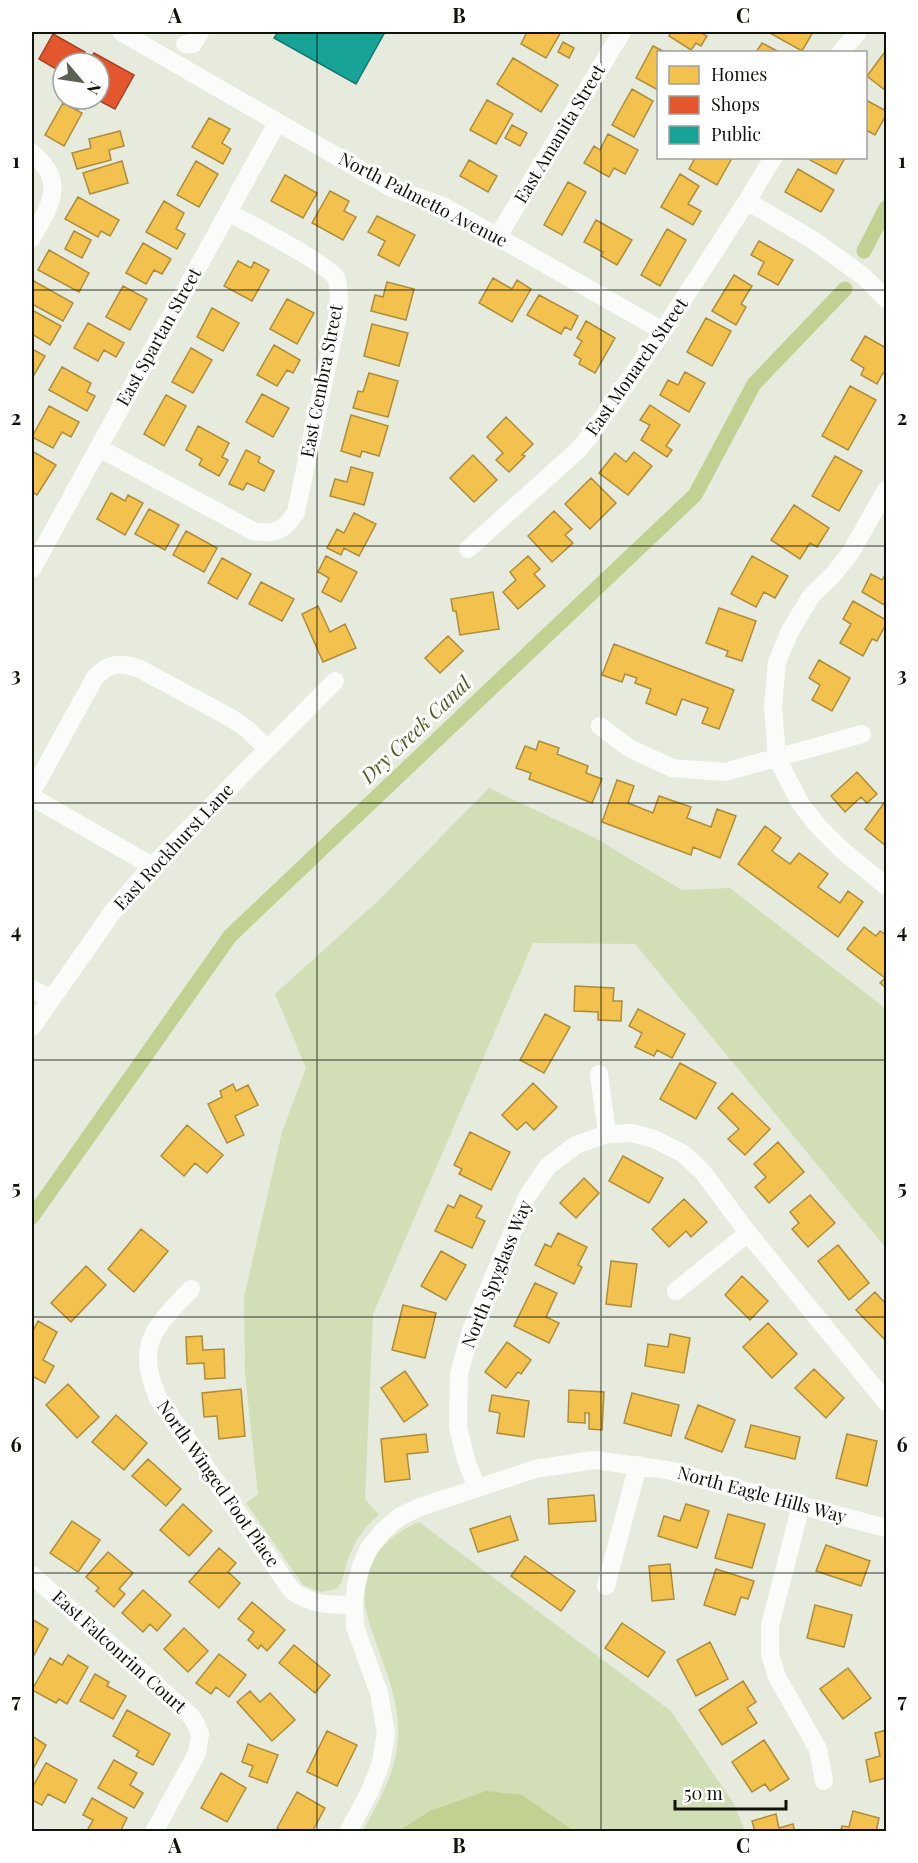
<svg xmlns="http://www.w3.org/2000/svg" width="918" height="1863" font-family="'Playfair Display',serif">
<style>
.green{fill:#d2deb6}
.water{fill:#c0d192}
.homes{fill:#f2c14e;stroke:#ae8d3a;stroke-width:1.5}
.shops{fill:#e4572e;stroke:#a54323;stroke-width:1.5}
.public{fill:#17a398;stroke:#15786d;stroke-width:1.5}
.lines{fill:none;stroke-linecap:round;stroke-linejoin:round}
.canal{stroke:#c0d192;stroke-width:15}
.minor{stroke:#fbfcfa;stroke-width:18}
.grid{fill:none;stroke:#11130a;stroke-width:1.5;stroke-opacity:0.55}
.labels{text-anchor:middle;stroke-width:6;stroke-linejoin:round;paint-order:stroke}
.street-label{font-size:18px;fill:#11130a;stroke:#fff}
.water-label{font-size:20px;font-style:italic;fill:#4d5b20;stroke:#fff}
.neatline{fill:none;stroke:#11130a;stroke-width:2}
.grid-label{font-size:20px;text-anchor:middle;font-weight:bold;fill:#11130a}
</style>
<rect width="100%" height="100%" fill="#e7ebdd"/>
<path class="green" d="M489,788L595,838L682,890L730,888L886,1009V1248L635,944L533,943L373,1314L365,1499L379,1515L369,1524L357,1539L349,1556L341,1583L336,1589L321,1592L303,1585L246,1503L258,1494L245,1373L244,1297L282,1132L306,1068L275,994L380,899Z
M419,1522L671,1711L734,1804L745,1831L362,1832C381,1798 400,1766 398,1725C396,1685 376,1650 366,1611C364,1603 364,1593 366,1584C372,1552 389,1535 419,1522Z"/>
<path class="water" d="M486,1791L522,1795L574,1831H399L430,1811Z"/>
<path class="homes" d="M527,32H561L546,58L521,44Z
M671,32H702L701,33L707,36L701,46L696,43L691,50L669,36Z
M768,32H813L802,51Z
M563,42L574,48L569,58L558,52Z
M762,43L779,52H756Z
M653,46L665,52H658V90L636,78Z
M884,53L886,54V91L867,76Z
M513,58L558,85L541,112L497,84Z
M632,89L653,101L634,137L612,125Z
M487,100L513,114L496,144L470,130Z
M866,100L886,111V115L875,135L866,130Z
M63,103L82,113L64,146L45,135Z
M209,118L230,129L222,143L231,149L223,164L192,147Z
M512,125L527,133L520,146L505,138Z
M120,131L124,146L109,150L111,160L77,169L72,153L91,148L89,139Z
M608,134L638,150L625,174L614,168L609,177L584,163L594,146L600,150Z
M695,158H732L717,185L689,169Z
M811,158H845L836,174L810,160Z
M469,160L497,176L488,192L460,176Z
M122,161L128,183L90,194L83,173Z
M196,161L218,174L199,207L177,195Z
M798,169L834,190L821,212L785,192Z
M680,174L699,186L688,204L701,211L693,225L661,207Z
M285,175L317,193L303,218L271,201Z
M568,182L586,192L562,235L544,225Z
M330,191L349,201L344,211L356,217L343,240L312,223Z
M78,197L119,220L110,236L101,231L98,237L65,219Z
M164,201L184,213L176,229L185,234L177,249L146,232Z
M377,216L415,235L399,266L378,255L385,241L368,232Z
M596,220L632,240L617,265L601,256L603,252L584,242Z
M667,229L686,240L660,286L641,275Z
M74,231L91,240L82,258L65,249Z
M759,241L793,260L778,285L758,274L764,262L751,255Z
M143,243L171,259L162,274L154,270L146,284L126,273Z
M49,250L89,273L79,292L38,270Z
M238,261L251,268L254,262L269,270L252,301L224,286Z
M734,275L752,286L741,304L746,307L736,325L712,311Z
M493,278L512,289L517,280L531,289L512,322L479,303Z
M32,280L73,303L63,321L32,304Z
M387,282L414,289L406,320L371,311L375,295L383,297Z
M123,286L147,299L130,330L106,317Z
M539,295L578,316L571,330L565,327L561,334L527,315Z
M287,299L314,313L297,344L270,329Z
M212,308L239,323L223,351L197,337Z
M32,310L61,326L50,345L32,334Z
M706,318L731,331L712,366L687,352Z
M586,321L615,338L595,373L579,364L581,359L574,355L582,341L577,338Z
M88,323L124,343L116,357L104,350L98,361L74,348Z
M372,324L408,333L399,366L364,356Z
M865,336L886,348V375L883,373L877,384L861,375L864,368L851,360Z
M274,345L300,360L293,373L287,370L277,386L257,375Z
M191,348L212,360L193,393L172,382Z
M32,349L45,356L34,375L32,374Z
M62,367L91,383L87,392L95,396L87,411L49,390Z
M685,372L705,383L689,412L660,395L668,380L678,385Z
M369,373L398,381L388,417L353,408L358,391L363,392Z
M850,386L876,400L848,450L822,436Z
M262,394L289,408L273,437L246,422Z
M166,395L186,406L164,446L144,434Z
M650,405L680,425L666,446L672,450L667,457L641,440L650,425L640,420Z
M49,406L79,422L71,437L62,432L53,448L32,437Z
M351,415L388,426L379,456L362,451L360,457L341,451Z
M506,417L533,444L522,455L525,456L509,472L496,460L503,453L487,437Z
M198,426L229,443L222,457L228,460L219,476L199,465L202,459L186,450Z
M246,450L260,457L258,462L274,471L264,491L247,483L243,490L229,484Z
M32,451L56,465L37,495L32,492Z
M634,452L652,466L628,495L599,473L615,453L626,462Z
M473,455L497,480L474,502L450,478Z
M835,456L862,471L839,511L812,496Z
M351,467L373,473L364,505L330,496L335,479L347,482Z
M591,478L616,503L590,529L565,504Z
M111,493L125,501L128,495L143,503L125,535L97,519Z
M794,505L829,528L817,547L810,543L800,559L771,540Z
M149,509L179,525L165,550L135,534Z
M554,511L572,529L565,535L573,543L552,562L528,536Z
M354,513L376,524L359,556L344,548L341,555L327,548L337,529L344,533Z
M186,531L217,548L204,572L173,555Z
M326,556L357,572L341,602L322,592L329,578L318,572Z
M528,556L540,569L534,574L545,586L518,609L503,592L516,580L510,572Z
M752,556L788,576L775,598L764,592L756,607L731,594Z
M222,558L251,574L237,599L208,583Z
M886,573V606L862,592L871,574L882,580Z
M261,582L294,599L282,621L249,604Z
M493,592L499,629L460,635L456,611H453L451,599Z
M853,601L886,620V624L877,641L872,639L863,656L840,643L851,624L843,619Z
M318,606L330,632L345,624L356,648L323,662L302,614Z
M719,608L756,621L742,661L726,656L728,651L706,643Z
M448,636L463,651L440,673L425,658Z
M614,644L734,690L719,729L702,723L708,708L682,699L676,715L646,703L651,689L635,683L637,678L625,674L622,682L602,675Z
M819,660L850,678L832,711L812,700L820,685L809,678Z
M539,741L559,748L557,754L588,766L586,773L602,779L592,803L529,779L531,773L516,768L525,746L536,750Z
M857,772L877,794L867,803L861,797L845,812L831,796Z
M617,780L634,786L628,803L653,813L659,796L691,807L687,818L711,827L717,809L736,816L720,858L693,847L691,855L602,822Z
M884,803L886,805V846L865,829Z
M765,826L781,838L772,851L790,864L799,853L828,874L818,887L840,903L848,891L863,902L838,937L738,864Z
M864,927L876,936L880,931L886,935V988L880,983L885,978L847,949Z
M575,986L614,988L613,1001H622L621,1021L598,1020V1012L574,1011Z
M638,1009L685,1034L672,1058L657,1050L654,1056L635,1047L642,1033L629,1026Z
M545,1014L570,1027L544,1073L520,1060Z
M680,1063L716,1083L696,1119L660,1099Z
M533,1083L557,1107L534,1130L526,1122L517,1130L502,1115Z
M233,1084L236,1091L248,1085L258,1105L235,1116L244,1135L227,1143L208,1104L222,1097L220,1091Z
M732,1093L770,1129L745,1155L728,1139L739,1129L718,1108Z
M187,1125L223,1155L207,1173L195,1163L184,1176L161,1156Z
M470,1132L510,1152L491,1190L459,1174L462,1169L454,1165Z
M778,1142L804,1172L769,1203L755,1187L766,1177L754,1164Z
M623,1156L663,1178L649,1203L609,1181Z
M584,1178L599,1193L576,1218L560,1203Z
M460,1195L482,1206L476,1217L485,1221L472,1248L435,1231L448,1205L454,1208Z
M810,1195L835,1223L808,1247L792,1229L799,1223L790,1212Z
M684,1199L707,1222L691,1237L686,1231L669,1247L652,1229Z
M141,1229L168,1251L134,1292L108,1269Z
M558,1233L587,1247L578,1265L582,1267L574,1284L535,1265L545,1244L551,1247Z
M838,1245L869,1283L849,1300L818,1261Z
M441,1251L466,1265L446,1300L421,1286Z
M611,1261L637,1264L631,1307L606,1304Z
M86,1266L106,1285L71,1322L51,1303Z
M742,1276L768,1301L750,1320L725,1295Z
M535,1283L557,1293L546,1317L559,1323L549,1343L514,1326Z
M875,1292L886,1304V1341L856,1310Z
M403,1305L436,1313L425,1358L392,1350Z
M38,1321L57,1332L43,1360L54,1366L45,1383L32,1376V1333Z
M768,1323L797,1354L772,1378L743,1347Z
M670,1334L690,1338L684,1373L645,1366L648,1344L668,1347Z
M202,1336L203,1350L224,1349L225,1378L205,1379L204,1363L187,1364L186,1337Z
M507,1342L531,1360L521,1374L518,1372L506,1388L485,1372Z
M814,1369L844,1398L826,1418L795,1388Z
M405,1371L428,1405L404,1422L381,1388Z
M68,1384L99,1417L77,1438L46,1405Z
M241,1389L245,1436L219,1439L217,1416L204,1417L202,1393Z
M569,1390L604,1392L602,1430L589,1429V1413H585V1423L568,1422Z
M632,1393L679,1405L671,1436L624,1423Z
M492,1395L529,1401L524,1437L497,1433L500,1413L489,1411Z
M698,1405L735,1420L722,1452L685,1438Z
M116,1415L147,1443L124,1470L92,1442Z
M751,1425L800,1437L795,1459L745,1447Z
M426,1434L428,1452L407,1454L410,1479L385,1482L381,1439Z
M847,1434L877,1441L867,1486L836,1478Z
M148,1459L181,1489L166,1506L132,1476Z
M594,1495L596,1521L549,1524L548,1499Z
M183,1504L212,1531L189,1556L160,1530Z
M686,1504L709,1511L697,1548L658,1536L664,1516L680,1521Z
M728,1514L765,1524L752,1568L715,1558Z
M510,1516L518,1540L478,1552L470,1529Z
M72,1521L100,1540L78,1572L50,1553Z
M826,1545L870,1561L861,1586L816,1571Z
M219,1548L236,1563L228,1572L240,1583L219,1608L189,1582Z
M108,1552L133,1573L119,1589L125,1594L114,1607L96,1591L99,1588L86,1577Z
M525,1556L575,1591L561,1611L511,1576Z
M670,1564L674,1599L652,1601L649,1566Z
M716,1569L754,1581L748,1599L741,1597L735,1615L704,1605Z
M143,1590L171,1615L157,1631L150,1624L143,1632L122,1613Z
M252,1602L285,1630L267,1651L261,1645L258,1649L248,1640L254,1632L238,1619Z
M815,1605L852,1615L844,1647L807,1638Z
M32,1619L48,1629L34,1655L32,1653Z
M622,1623L665,1652L648,1677L605,1648Z
M184,1628L208,1651L188,1672L164,1649Z
M710,1642L728,1679L696,1696L677,1660Z
M294,1645L330,1675L315,1693L279,1663Z
M219,1654L246,1675L229,1697L216,1687L211,1694L196,1683Z
M68,1655L88,1667L67,1704L59,1699L56,1703L32,1690L50,1658L62,1665Z
M848,1668L871,1698L843,1719L820,1689Z
M95,1674L109,1682L107,1686L126,1696L113,1719L80,1701Z
M743,1681L756,1702L747,1708L757,1723L722,1745L699,1710Z
M250,1691L260,1702L270,1693L295,1720L272,1741L237,1702Z
M127,1710L170,1734L153,1765L136,1756L139,1751L113,1736Z
M886,1730V1778L870,1782L866,1760L880,1756L875,1733Z
M327,1731L357,1745L337,1786L307,1772Z
M32,1736L46,1745L32,1771Z
M764,1740L789,1779L770,1791L765,1784L752,1792L732,1762Z
M248,1744L278,1755L267,1783L249,1776L253,1766L242,1762Z
M114,1760L137,1773L130,1785L143,1793L134,1808L98,1788Z
M46,1763L77,1780L65,1803L48,1794L42,1805L32,1800V1788Z
M221,1773L246,1788L227,1822L201,1808Z
M297,1792L325,1808L312,1832H283L277,1828Z
M92,1798L127,1818L120,1832H92L88,1829L93,1820L83,1815Z
M853,1811L879,1818L876,1832H840L842,1826L849,1827Z
M776,1814L779,1828L793,1824L795,1832H755L752,1821Z"/>
<path class="shops" d="M53,34L85,52L79,63H63V73L39,59Z
M94,53L134,75L115,109L96,99H99V63H88Z"/>
<path class="public" d="M278,32H385L356,84L274,38Z"/>
<g class="lines">
<path class="canal" d="M864,251L886,208
M32,1217L230,936L695,495L754,384L845,289"/>
<path class="minor" d="M121,32L390,187L445,207L663,331
M185,44H193L200,32
M841,52L858,32
M32,153C68,182 49,206 32,238
M747,201L813,240L863,276L886,299
M498,236L622,32
M99,448L253,531C276,535 284,531 296,512L338,315C339,306 340,286 336,278C328,264 246,222 228,212
M886,490L851,552L832,576L811,596L790,631L777,662L773,706L777,758L800,803L818,826L842,850L886,886
M468,549L578,450L589,437L663,331L747,201L773,158
M32,569L277,123
M600,726L629,748L672,768L725,772L862,734
M32,792L94,679C108,663 118,662 138,668L231,718L247,729L268,749
M32,797L152,866
M32,989L51,999
M32,1027L114,910L152,866L335,681
M599,1074L607,1134
M191,1289C155,1327 134,1344 158,1398L292,1591C313,1605 329,1606 354,1604
M676,1291L748,1233
M477,1488L466,1460L458,1427L459,1374L471,1330L528,1195L548,1166L576,1145L607,1134L632,1133L654,1139L682,1153L702,1171L748,1233L886,1402
M801,1505L770,1626V1654L777,1677L818,1749L824,1781
M32,1575L191,1716L196,1724L200,1734L197,1753L154,1832
M606,1586L638,1465
M348,1832L370,1791L381,1763L386,1733L379,1693L355,1627L354,1604L356,1586L361,1566L369,1548L383,1531L399,1517L420,1507L535,1469L594,1460L667,1470L886,1528"/>
</g>
<path class="grid" d="M317,32V1832M601,32V1832M32,290H886M32,546H886M32,803H886M32,1060H886M32,1317H886M32,1573H886"/>
<g class="labels">
<g class="street-label">
<text transform="translate(560 134) rotate(-59)" y="6">East Amanita Street</text>
<text transform="translate(423 200) rotate(27)" y="6">North Palmetto Avenue</text>
<text transform="translate(159 337) rotate(-61)" y="6">East Spartan Street</text>
<text transform="translate(637 367) rotate(-55)" y="6">East Monarch Street</text>
<text transform="translate(322 381) rotate(-79)" y="6">East Cembra Street</text>
<text transform="translate(174 847) rotate(-47)" y="6">East Rockhurst Lane</text>
<text transform="translate(497 1274) rotate(-68)" y="6">North Spyglass Way</text>
<text transform="translate(218 1484) rotate(55)" y="6">North Winged Foot Place</text>
<text transform="translate(762 1495) rotate(15)" y="6">North Eagle Hills Way</text>
<text transform="translate(119 1652) rotate(42)" y="6">East Falconrim Court</text>
</g>
<g class="water-label">
<text transform="translate(416 730) rotate(-44)" y="7">Dry Creek Canal</text>
</g>
</g>
<rect width="918" height="1863" fill="none" stroke="#ffffff" stroke-width="66"/>
<rect x="657" y="51" width="210" height="108" fill="#ffffff" stroke="#a0a19d" stroke-width="1.5"/>
<rect x="669" y="66" width="30" height="18" fill="#f2c14e" stroke="#a0a19d" stroke-width="1.5"/>
<text x="711" y="81" font-size="18" fill="#11130a">Homes</text>
<rect x="669" y="96" width="30" height="18" fill="#e4572e" stroke="#a0a19d" stroke-width="1.5"/>
<text x="711" y="111" font-size="18" fill="#11130a">Shops</text>
<rect x="669" y="126" width="30" height="18" fill="#17a398" stroke="#a0a19d" stroke-width="1.5"/>
<text x="711" y="141" font-size="18" fill="#11130a">Public</text>
<g transform="translate(81 81) rotate(119)"><circle r="28" fill="#ffffff" stroke="#a0a19d" stroke-width="1.5"/>
<path d="M0-4.5L10 22L0 15L-10 22Z" fill="#5c5f54"/>
<text y="-9" font-size="16" font-weight="bold" text-anchor="middle" fill="#11130a">N</text>
</g>
<path d="M675 1800v9h111v-9" fill="none" stroke="#11130a" stroke-width="3"/>
<text x="684" y="1800" font-size="18" fill="#11130a" stroke="#ffffff" stroke-width="4.5" paint-order="stroke">50 m</text>
<rect x="33" y="33" width="852" height="1797" class="neatline"/>
<g class="grid-label">
<text x="175" y="23">A</text>
<text x="459" y="23">B</text>
<text x="743" y="23">C</text>
<text x="16" y="168">1</text>
<text x="902" y="168">1</text>
<text x="16" y="425">2</text>
<text x="902" y="425">2</text>
<text x="16" y="682">3</text>
<text x="902" y="682">3</text>
<text x="16" y="938">4</text>
<text x="902" y="938">4</text>
<text x="16" y="1195">5</text>
<text x="902" y="1195">5</text>
<text x="16" y="1452">6</text>
<text x="902" y="1452">6</text>
<text x="16" y="1708">7</text>
<text x="902" y="1708">7</text>
<text x="175" y="1853">A</text>
<text x="459" y="1853">B</text>
<text x="743" y="1853">C</text>
</g>
</svg>
